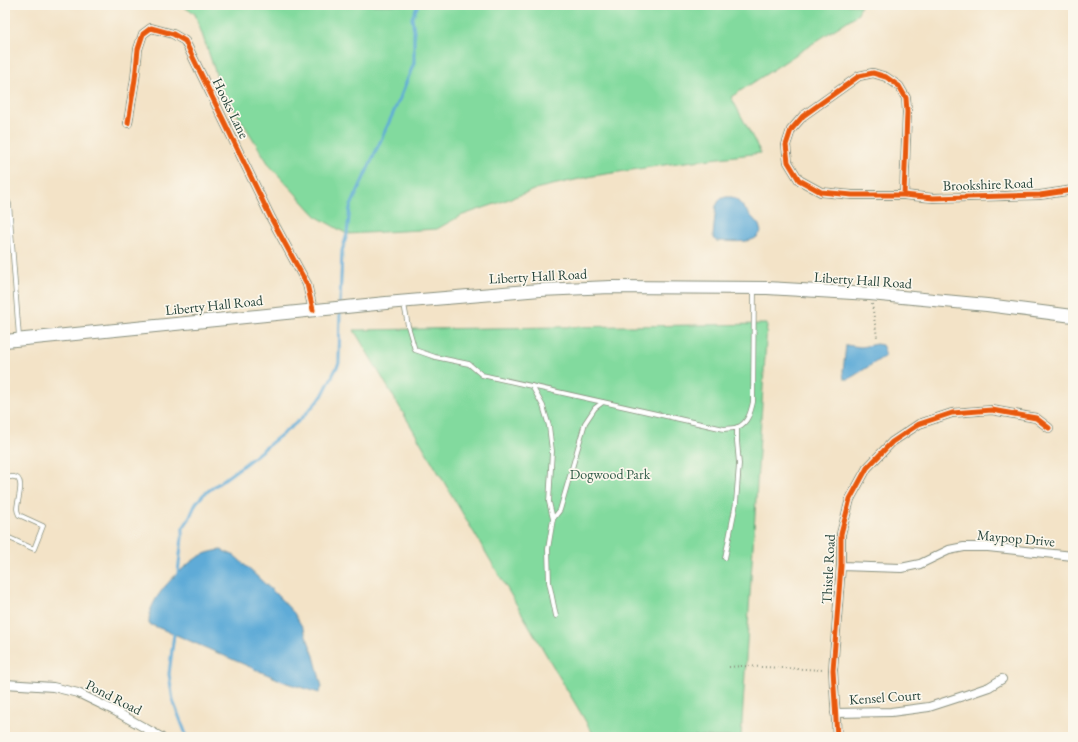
<svg xmlns="http://www.w3.org/2000/svg" width="1078" height="742" font-family="'EB Garamond',serif">
<style>
.green{fill:#82da9e;stroke:#508c69}
.water{fill:#5eabd7;stroke:#3e7486}
.lines{fill:none;stroke-linecap:round;stroke-linejoin:round}
.stream{stroke:#5eabd7;stroke-width:3}
.lane-casing{stroke:#89907e;stroke-width:5.5}
.street-casing{stroke:#89907e;stroke-width:10}
.secondary-casing{stroke:#89907e;stroke-width:14}
.path{stroke:#89907e;stroke-width:2;stroke-dasharray:1 3;stroke-linecap:butt}
.lane{stroke:#fff;stroke-width:4}
.street{stroke:#fff;stroke-width:8}
.secondary{stroke:#fff;stroke-width:12}
.cycleway-casing{stroke:#fbf7ec;stroke-width:8}
.cycleway{stroke:#e8590c;stroke-width:5}
.labels{text-anchor:middle;stroke-width:3.5;stroke-linejoin:round;paint-order:stroke}
.street-label{font-size:14px;fill:#1f3d34;stroke:#fbf7ec}
.park-label{font-size:14px;fill:#335c49;stroke:#fbf7ec}
</style>
<rect width="100%" height="100%" fill="#fbf7ec"/>
<filter id="ink" filterUnits="userSpaceOnUse"><feTurbulence type="fractalNoise" baseFrequency=".025" numOctaves="2"/><feDisplacementMap in="SourceGraphic" scale="8" xChannelSelector="R" yChannelSelector="G"/><feConvolveMatrix kernelMatrix="1 2 1 2 8 2 1 2 1" color-interpolation-filters="sRGB"/></filter>
<filter id="wash" filterUnits="userSpaceOnUse"><feTurbulence type="fractalNoise" baseFrequency=".012" numOctaves="4" result="noise"/><feDisplacementMap in="SourceGraphic" scale="16" xChannelSelector="R" yChannelSelector="G"/><feGaussianBlur stdDeviation="0.9" result="paint"/><feColorMatrix in="noise" values="0 0 0 0 0 0 0 0 0 0 0 0 0 0 0 0 0 1.4 0 .05"/><feComposite in="paint" operator="in"/></filter>
<g filter="url(#wash)">
<rect width="100%" height="100%" fill="#f3e3c7"/>
<path class="green" d="M181,5H861L858,14L731,97L761,153L677,163L593,176L539,188L498,203L460,216L437,229L347,234L317,217L270,166L221,88L195,14Z
M767,324L741,737H595L354,330Z"/>
<path class="water" d="M726,197H732L737,200L759,225L761,232C760,233 758,236 757,237C750,244 726,241 716,241L713,236L716,206L720,199Z
M876,344L882,345L884,349L885,356L849,379H844L843,372L846,345L861,347Z
M221,550L235,556L277,595L294,613L304,630L314,656L322,687L319,693L287,683L174,634L149,624C149,620 149,614 151,609C158,590 181,568 198,557C205,553 213,551 221,550Z"/>
<g class="lines">
<path class="stream" d="M340,304L342,251L347,234L350,208L400,98L414,63V31L412,18L418,5
M178,573L183,528L189,519L196,503L204,494L245,464L301,419L322,396L339,363L340,310
M174,634L169,674L173,701L187,737"/>
</g>
</g>
<g filter="url(#ink)">
<g class="lines">
<defs>
<path id="lane" d="M5,196L9,204L10,216L19,337
M404,304L408,326L415,350L435,357L469,364L482,375L724,429C728,428 734,429 738,427C748,423 751,411 753,402L754,289
M532,386L543,406L549,426L552,451L549,502L553,519
M5,478C8,478 12,476 14,477C26,478 17,501 17,509C17,510 18,513 19,515L43,526L34,549L5,536
M725,558L736,503L739,464L737,441V427
M556,616L549,582L548,549L553,519L560,510L585,423L595,408L603,402"/>
<path id="street" d="M128,123L135,79L138,49L143,34L151,28L173,34L185,41L271,218L307,284L313,310
M904,195L907,112L906,98L899,86L886,77L873,73L859,76L803,116L791,130L786,145L788,162L799,180L821,192L852,195H904L933,198L1040,195L1073,190
M841,566L901,568L920,564L949,550L964,547H988L1073,556
M5,684L53,687L78,693L113,710L161,737
M835,713L891,712L929,707L963,696L989,687L1002,679
M837,737L833,670L841,566V534L850,499L867,468L892,442L919,424L952,413L992,410L1036,418L1049,428"/>
<path id="secondary" d="M5,341L386,303L540,290L611,287L767,288L870,294L987,305L1073,316"/>
</defs>
<use href="#lane" class="lane-casing"/>
<use href="#street" class="street-casing"/>
<use href="#secondary" class="secondary-casing"/>
<path class="path" d="M872,304L877,337
M729,667L742,666L824,670"/>
<use href="#lane" class="lane"/>
<use href="#street" class="street"/>
<use href="#secondary" class="secondary"/>
<defs>
<path id="cycleway" d="M128,123L135,79L138,49L143,34L151,28L173,34L185,41L271,218L307,284L313,310
M904,195L907,112L906,98L899,86L886,77L873,73L859,76L803,116L791,130L786,145L788,162L799,180L821,192L852,195H904L933,198L1040,195L1073,190
M837,737L833,670L841,566V534L850,499L867,468L892,442L919,424L952,413L992,410L1036,418L1049,428"/>
</defs>
<use href="#cycleway" class="cycleway-casing"/>
<use href="#cycleway" class="cycleway"/>
</g>
</g>
<g class="labels">
<g class="street-label">
<text transform="translate(231 108) rotate(64)" y="5">Hooks Lane</text>
<text transform="translate(988 184) rotate(-2)" y="5">Brookshire Road</text>
<text transform="translate(538 276) rotate(-3)" y="5">Liberty Hall Road</text>
<text transform="translate(863 280) rotate(4)" y="5">Liberty Hall Road</text>
<text transform="translate(214 305) rotate(-6)" y="5">Liberty Hall Road</text>
<text transform="translate(1016 538) rotate(5)" y="5">Maypop Drive</text>
<text transform="translate(828 569) rotate(-87)" y="5">Thistle Road</text>
<text transform="translate(114 697) rotate(27)" y="5">Pond Road</text>
<text transform="translate(885 697) rotate(-4)" y="5">Kensel Court</text>
</g>
<g class="park-label">
<text x="610" y="479">Dogwood Park</text>
</g>
</g>
<rect width="1078" height="742" fill="none" stroke="#fbf7ec" stroke-width="20"/>
</svg>
